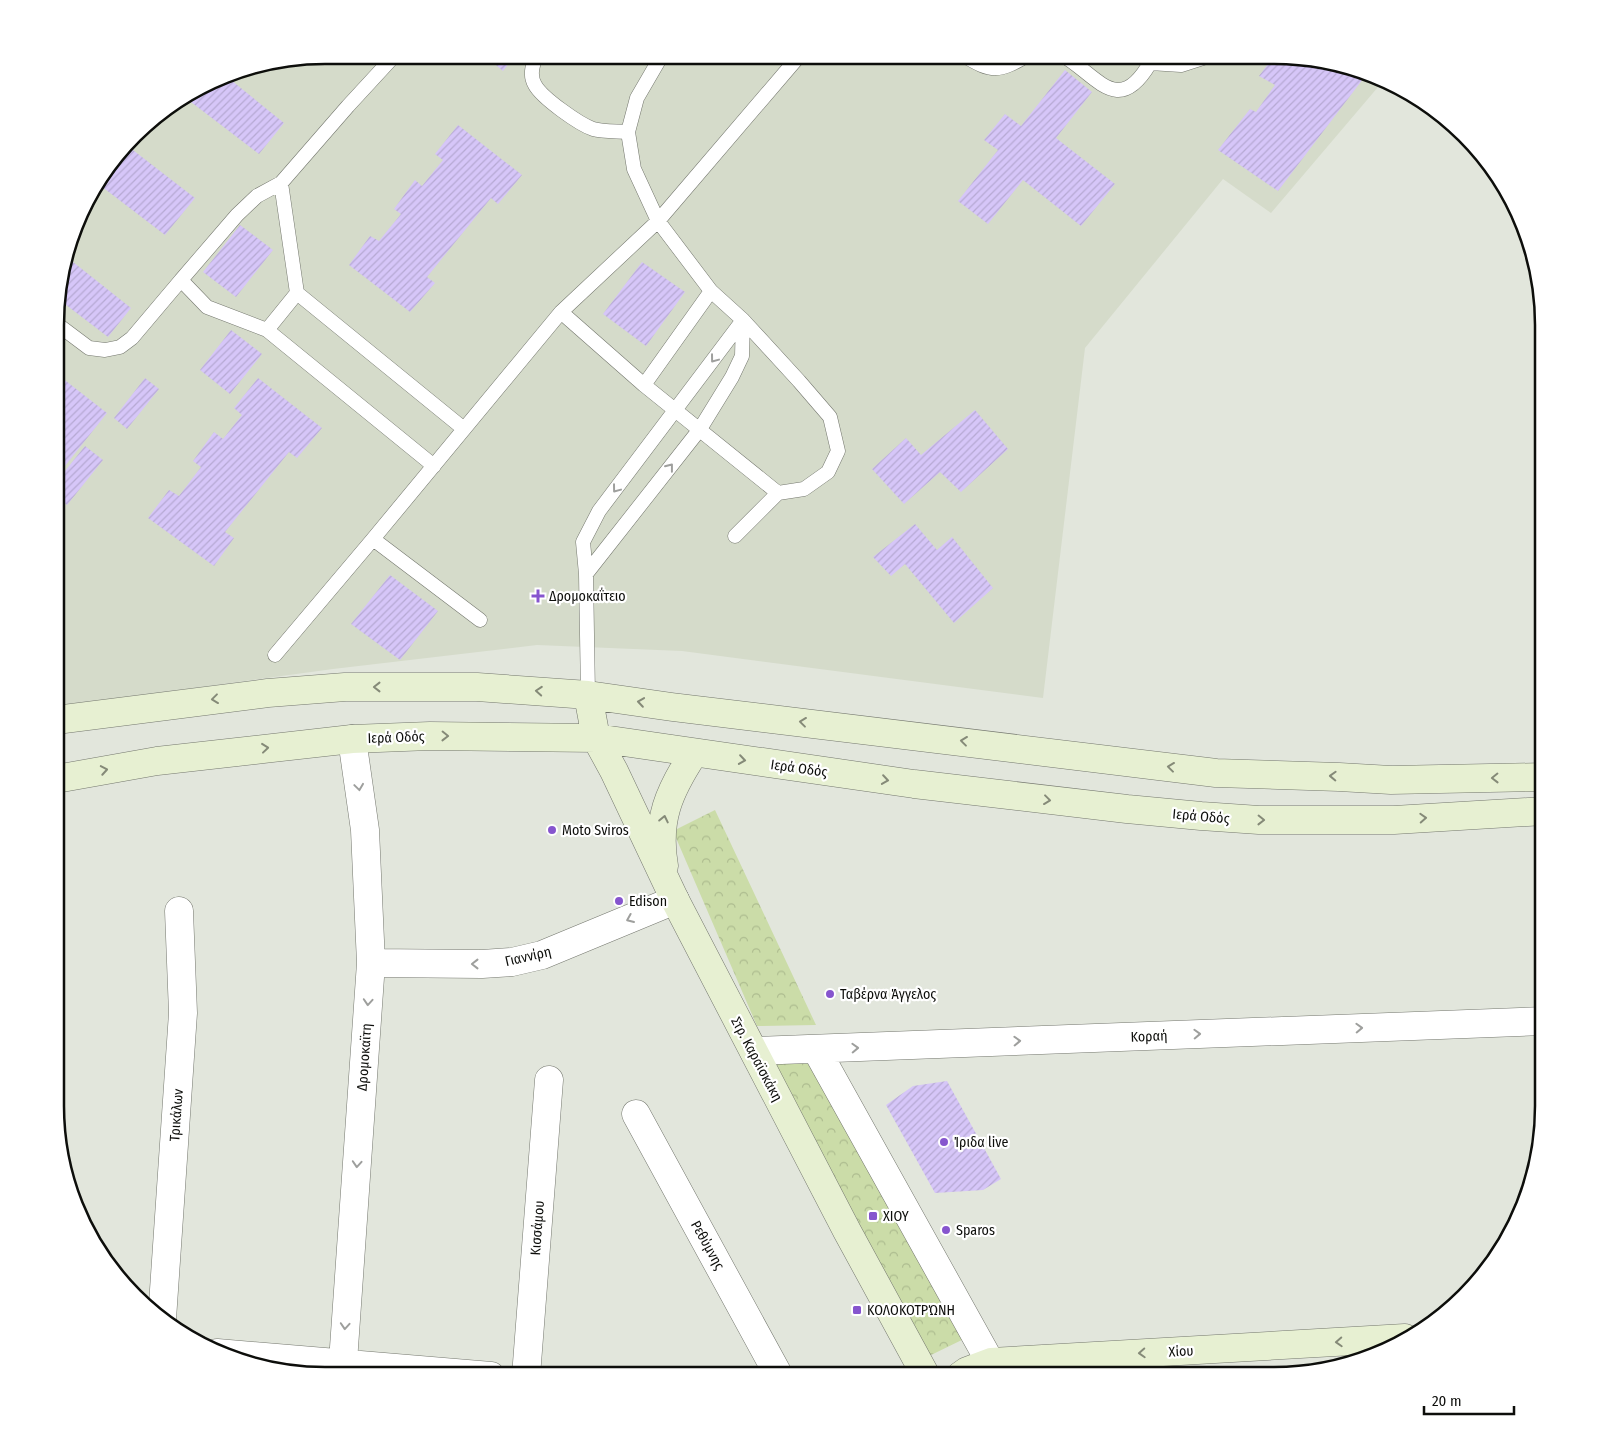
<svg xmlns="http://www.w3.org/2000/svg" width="1599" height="1431" font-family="'Fira Sans Condensed',sans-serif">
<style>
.built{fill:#d5dbca}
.park{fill:url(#park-crowns)}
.building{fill:url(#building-hatch)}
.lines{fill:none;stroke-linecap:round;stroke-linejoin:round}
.lane-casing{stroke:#74776e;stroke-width:15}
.street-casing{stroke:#74776e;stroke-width:29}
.secondary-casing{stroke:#74776e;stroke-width:29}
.lane{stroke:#fff;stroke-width:14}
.street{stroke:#fff;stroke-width:28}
.secondary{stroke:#e7f0d2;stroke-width:28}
.oneway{stroke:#9e9f9d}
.oneway2{stroke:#858a78}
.poi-dot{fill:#8655ce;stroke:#fff;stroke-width:2}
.labels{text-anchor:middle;stroke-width:4.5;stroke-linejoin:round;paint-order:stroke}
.poi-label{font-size:14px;fill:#0d0e0b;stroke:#fff;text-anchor:start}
.street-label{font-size:14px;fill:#0d0e0b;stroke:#fff}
.rim{fill:none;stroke:#0d0e0b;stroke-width:2.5}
</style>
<defs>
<pattern id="park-crowns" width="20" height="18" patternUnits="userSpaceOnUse" patternTransform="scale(1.25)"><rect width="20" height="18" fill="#cbdca8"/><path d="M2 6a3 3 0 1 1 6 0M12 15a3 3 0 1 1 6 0" fill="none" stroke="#adbc8f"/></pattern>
<pattern id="building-hatch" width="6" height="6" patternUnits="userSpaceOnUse" patternTransform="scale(1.25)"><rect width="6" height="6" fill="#d6c6f8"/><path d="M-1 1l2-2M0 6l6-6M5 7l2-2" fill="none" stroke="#b6a9d3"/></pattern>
</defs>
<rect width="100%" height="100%" fill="#e2e6dc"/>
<path class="built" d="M324,55L1292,56L1384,80L1271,213L1223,179L1085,348L1043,698L682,651L537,645L333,669L56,707L57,289L91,190L147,122L238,69Z"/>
<path class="park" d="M715,810L816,1025L757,1026L673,831Z
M815,1052L970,1336L929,1356L768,1054Z"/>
<path class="building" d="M484,55H515L503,71Z
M1274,56H1292L1366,75L1278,191L1218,150L1250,109L1256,112L1275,85L1259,76Z
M1065,70L1092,92L1056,138L1115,184L1081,226L1023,180L988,224L958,201L998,150L984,140L1005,114L1021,126Z
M226,76L284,123L259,154L187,99Z
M458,125L522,175L498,204L491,198L427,277L435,283L410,312L349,265L370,236L379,241L401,214L394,209L415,180L422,186L443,160L435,154Z
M141,129L142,130L129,147L195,198L165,235L97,183Z
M240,225L273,250L236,297L203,272Z
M68,258L131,308L108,337L57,298V289Z
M642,262L685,292L646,346L603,314Z
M231,330L262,354L230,394L200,370Z
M57,374L107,413L57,476Z
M145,378L159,389L127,429L114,418Z
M258,378L322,428L297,458L289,452L225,532L234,538L214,566L148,518L169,490L179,496L201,467L193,461L214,432L223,439L242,415L234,408Z
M975,410L1008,449L961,492L940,472L904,504L872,469L906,438L921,455Z
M85,446L103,460L67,505L57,497V481Z
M915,524L937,550L952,537L993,588L954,623L905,564L891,576L873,557Z
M390,575L438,611L400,660L351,624Z
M947,1081L1001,1179L983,1190L935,1193L886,1105L913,1086Z"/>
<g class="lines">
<defs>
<path id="lane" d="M536,55C533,65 529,75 535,85C542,98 579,124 593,129C604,132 617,131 628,132
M662,55L637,98L628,132L634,169L658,221L711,291L743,320L799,381L830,417L838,451L828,472L804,489L778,493L735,536
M963,55C992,73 999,72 1028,55
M1062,55C1097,75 1118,118 1150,63L1146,56
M1150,63L1181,65L1209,56
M281,183L297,293
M561,312L644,385L778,493
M57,324L89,348L105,350L120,347L132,338L181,280
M267,330L207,307L181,280L237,215L257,196L281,183L348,106L395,55
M644,385L711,291
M434,466L267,330L297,293L464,429
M373,539L480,620
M586,574L700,429L732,377L742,356L743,320
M275,655L373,539L561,312L658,221L800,55
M588,695L586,574L583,542L599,511L743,320"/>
<path id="street" d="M371,963L482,964L512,962L542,955L675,900
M816,1049L998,1376
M754,1051L1544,1021
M636,1114L779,1376
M162,1319L183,1013L179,911
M217,1353L491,1376
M342,1376L371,963L365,830L352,739
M526,1376L549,1080"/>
<path id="secondary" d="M588,695L596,738L614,771L675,900L847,1231L926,1376
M56,720L268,693L345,687H477L588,695L672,707L1216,773L1339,777L1391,780L1544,777
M56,779L157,761L352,739L430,736L596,738L914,784L1127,809L1201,816L1259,820H1394L1544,811
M664,866C656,820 669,791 694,753
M960,1376L967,1371L991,1362L1405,1338"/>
</defs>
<use href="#lane" class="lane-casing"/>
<use href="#street" class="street-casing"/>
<use href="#secondary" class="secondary-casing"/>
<use href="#lane" class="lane"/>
<use href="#street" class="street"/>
<use href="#secondary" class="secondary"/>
</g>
<defs><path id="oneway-chevron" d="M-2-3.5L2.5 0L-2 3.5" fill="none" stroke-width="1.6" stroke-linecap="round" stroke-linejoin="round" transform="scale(1.25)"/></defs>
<g class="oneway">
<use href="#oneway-chevron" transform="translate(714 359) rotate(127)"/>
<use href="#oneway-chevron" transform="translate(670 467) rotate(-52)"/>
<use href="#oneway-chevron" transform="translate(616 489) rotate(127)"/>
<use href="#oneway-chevron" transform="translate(359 787) rotate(82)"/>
<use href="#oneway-chevron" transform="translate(630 919) rotate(157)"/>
<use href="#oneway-chevron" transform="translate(475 964) rotate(-180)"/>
<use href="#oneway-chevron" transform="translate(368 1002) rotate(94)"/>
<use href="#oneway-chevron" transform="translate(1359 1028) rotate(-2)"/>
<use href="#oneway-chevron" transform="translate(1197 1034) rotate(-2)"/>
<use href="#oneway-chevron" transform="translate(1017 1041) rotate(-2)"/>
<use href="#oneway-chevron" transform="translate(855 1048) rotate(-2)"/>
<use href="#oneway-chevron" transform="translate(357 1164) rotate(94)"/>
<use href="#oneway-chevron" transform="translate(345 1326) rotate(94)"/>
</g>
<g class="oneway2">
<use href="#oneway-chevron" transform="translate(377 687) rotate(180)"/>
<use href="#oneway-chevron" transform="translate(539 691) rotate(-176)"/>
<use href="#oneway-chevron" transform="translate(215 699) rotate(173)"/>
<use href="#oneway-chevron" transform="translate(641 702) rotate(-172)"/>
<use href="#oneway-chevron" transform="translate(803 722) rotate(-173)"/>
<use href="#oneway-chevron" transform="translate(445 736) rotate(1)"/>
<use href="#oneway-chevron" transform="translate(964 741) rotate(-173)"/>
<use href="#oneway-chevron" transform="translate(265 748) rotate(-6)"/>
<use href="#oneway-chevron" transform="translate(742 760) rotate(8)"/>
<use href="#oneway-chevron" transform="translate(1171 767) rotate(-173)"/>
<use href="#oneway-chevron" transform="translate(104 770) rotate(-10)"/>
<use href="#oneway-chevron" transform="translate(1333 776) rotate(-178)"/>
<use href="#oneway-chevron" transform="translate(1495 778) rotate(179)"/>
<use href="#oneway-chevron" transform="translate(885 780) rotate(8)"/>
<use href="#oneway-chevron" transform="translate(1047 800) rotate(7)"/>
<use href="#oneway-chevron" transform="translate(1423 818) rotate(-3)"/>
<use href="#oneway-chevron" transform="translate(664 819) rotate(-78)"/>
<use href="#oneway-chevron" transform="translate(1261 820) rotate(1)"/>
<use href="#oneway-chevron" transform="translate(1339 1342) rotate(177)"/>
<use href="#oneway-chevron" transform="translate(1142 1353) rotate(177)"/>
</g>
<g class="poi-dot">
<path d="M535.5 588.5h5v5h5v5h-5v5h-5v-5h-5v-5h5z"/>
<circle cx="552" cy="830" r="5"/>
<circle cx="619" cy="901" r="5"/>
<circle cx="830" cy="994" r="5"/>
<circle cx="944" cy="1142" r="5"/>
<rect x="868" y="1211" width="10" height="10" rx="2.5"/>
<circle cx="946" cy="1230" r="5"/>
<rect x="852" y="1305" width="10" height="10" rx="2.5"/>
</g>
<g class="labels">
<g class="poi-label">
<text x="549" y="601">Δρομοκαΐτειο</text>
<text x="562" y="835">Moto Sviros</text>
<text x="629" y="906">Edison</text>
<text x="840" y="999">Ταβέρνα Άγγελος</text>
<text x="954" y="1147">Ίριδα live</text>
<text x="883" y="1221">ΧΙΟΥ</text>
<text x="956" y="1235">Sparos</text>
<text x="867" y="1315">ΚΟΛΟΚΟΤΡΏΝΗ</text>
</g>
<g class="street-label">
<text transform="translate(396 737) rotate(-2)" y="5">Ιερά Οδός</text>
<text transform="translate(799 768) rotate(8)" y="5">Ιερά Οδός</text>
<text transform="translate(1201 816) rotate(5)" y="5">Ιερά Οδός</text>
<text transform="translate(528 956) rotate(-13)" y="5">Γιαννίρη</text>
<text transform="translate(1149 1036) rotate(-2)" y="5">Κοραή</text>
<text transform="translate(364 1057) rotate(-86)" y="5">Δρομοκαϊτη</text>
<text transform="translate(757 1059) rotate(62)" y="5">Στρ. Καραϊσκάκη</text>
<text transform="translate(176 1115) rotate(-86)" y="5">Τρικάλων</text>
<text transform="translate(537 1228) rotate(-86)" y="5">Κισσάμου</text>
<text transform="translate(708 1245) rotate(61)" y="5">Ρεθύμνης</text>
<text transform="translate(1181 1351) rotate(-3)" y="5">Χίου</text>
</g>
</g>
<path d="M0 0H1599V1431H0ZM325 64H1274A261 261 0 0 1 1535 325V1106A261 261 0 0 1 1274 1367H325A261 261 0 0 1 64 1106V325A261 261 0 0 1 325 64Z" fill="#fff" fill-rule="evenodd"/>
<path class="rim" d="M325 64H1274A261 261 0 0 1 1535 325V1106A261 261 0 0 1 1274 1367H325A261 261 0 0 1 64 1106V325A261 261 0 0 1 325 64Z"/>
<path d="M1424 1406v8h90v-8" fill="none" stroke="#0d0e0b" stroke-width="2.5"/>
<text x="1432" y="1406" font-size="15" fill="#0d0e0b" stroke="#ffffff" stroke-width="4" paint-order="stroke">20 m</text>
</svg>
